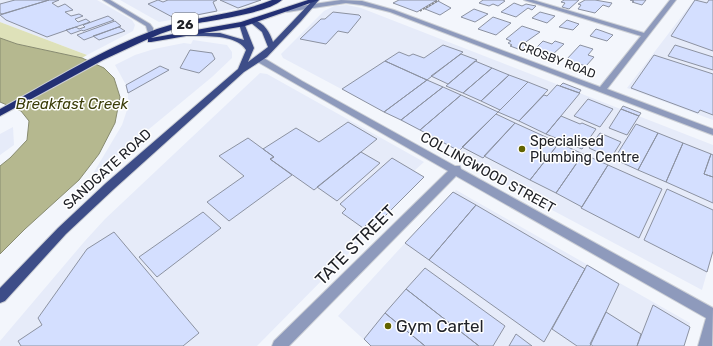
<svg xmlns="http://www.w3.org/2000/svg" width="713" height="346" font-family="Rubik,sans-serif">
<style>
.built{fill:#e6ebf9}
.green{fill:#dee1b9}
.water{fill:#b5b88f;stroke:#888b70}
.building{fill:#d4dfff;stroke:#8c92a1}
.lines{fill:none;stroke-linecap:round;stroke-linejoin:round}
.minor-casing{stroke:#cdd0d6;stroke-width:2}
.major-casing{stroke:#cdd0d6;stroke-width:2}
.highway-casing{stroke:#cdd0d6;stroke-width:2}
.path{stroke:#85888e;stroke-width:1.5;stroke-dasharray:2 1.5;stroke-linecap:butt}
.minor{fill:#8e9abc;fill-rule:evenodd}
.major{fill:#3d4d88;fill-rule:evenodd}
.highway{fill:#233074;fill-rule:evenodd}
.poi-dot{fill:#626400;stroke:#fff;stroke-width:1.5}
.labels{text-anchor:middle;stroke-width:3;stroke-linejoin:round;paint-order:stroke}
.far-street-label{font-size:12px;fill:#202228;stroke:#fff}
.shield{fill:#fff;stroke:#636468;stroke-width:1}
.shield-label{font-size:13px;font-weight:bold;fill:#202228}
.poi-label{font-size:14px;fill:#202228;stroke:#fff;text-anchor:start}
.street-label{font-size:14px;fill:#202228;stroke:#fff}
.water-label{font-size:15px;font-style:italic;fill:#3b3d09;stroke:#fff}
.near-street-label{font-size:17px;fill:#202228;stroke:#fff}
.near-poi-label{font-size:17px;fill:#202228;stroke:#fff;text-anchor:start}
</style>
<rect width="100%" height="100%" fill="#f3f6fc"/>
<path class="built" d="M0,0H97L132,20L135,25L133,31L87,55L0,22Z
M120,0H261L248,6L234,9L159,22Z
M694,0H713V120L627,88Z
M347,5L361,8L713,145V251L702,290L453,157L458,151L283,58L281,54L324,11L334,6Z
M193,40L227,45L232,52V58L212,77L91,177L122,125L128,107V93L126,85L115,65L135,55L154,49L184,43L191,44Z
M260,73L267,74L424,162L414,171L424,177L257,346H0V341L84,242L105,219Z
M13,127L14,145L0,155V134Z
M456,190L690,323L684,346H371L338,316L405,243Z"/>
<path class="green" d="M0,22L87,55L82,58L17,44L0,38Z"/>
<path class="water" d="M0,38L17,44L82,58L104,68L114,78L120,97L115,123L99,154L79,180L25,229L0,254V166L10,158L27,140L29,121L21,111L0,102Z"/>
<path class="building" d="M15,0H49L2,14L0,13V4Z
M49,0H59L52,3L58,7L65,4L73,10L65,12L71,16L79,14L83,16L75,19L78,22L86,19L90,22L47,37L6,20L0,15Z
M158,0L163,2L168,0H217L213,2L217,11L176,19L148,4Z
M220,0H261L238,8Z
M399,0H437L417,12L393,3Z
M483,0H503L505,1L498,6L493,4L489,6L479,3Z
M564,0H579L569,9L562,7L565,3L561,2Z
M585,0H595L612,3L609,7L603,5L595,13L578,9L581,5L578,4Z
M630,0H646L642,5L632,2L634,1Z
M695,0L707,3L709,0H713V51L671,36Z
M438,1L451,8L440,15L425,9Z
M514,3L522,6L526,4L536,6L532,10L528,8L516,17L501,12Z
M474,9L488,14L475,22L461,17Z
M333,12L359,15L361,17L348,33L338,31L326,44L300,39L321,19H325Z
M540,12L555,16L547,23L532,18Z
M108,16L114,20L83,31L82,30L71,34L66,30L76,27L79,29L85,27L83,25Z
M493,17L511,23L496,35L478,29Z
M567,20L579,24L573,30L559,27Z
M115,21L121,26L84,40L77,35Z
M522,26L540,32L523,44L526,45L521,50L510,46L512,45L508,43L511,41L506,39Z
M119,27L125,31L99,40L93,36Z
M596,29L602,31L613,35L607,41L590,36Z
M543,41L552,44L555,41L564,44L552,55L535,49Z
M443,45L463,52L427,80L385,61L399,52L409,56L413,54L424,58Z
M580,45L593,49L588,55L594,57L586,66L566,60Z
M675,45L713,57V70L668,56Z
M190,50L212,53L215,59L199,73L180,68Z
M461,54L477,60L448,84L431,76Z
M654,55L713,74V115L700,110L698,113L631,88Z
M385,61L427,80L384,112L342,89Z
M475,61L492,68L463,93L446,86Z
M160,66L169,70L128,93L126,85Z
M492,68L509,75L481,101L463,93Z
M509,75L528,82L500,110L481,101Z
M427,80L443,87L401,120L384,112Z
M528,82L548,90L519,121L498,112Z
M563,83L581,90L579,93L560,86Z
M557,85L580,93L546,134L519,121L544,95L547,96Z
M443,87L461,95L420,130L401,120Z
M461,95L498,112L459,151L420,130Z
M588,99L613,109L600,127L574,116Z
M623,106L641,113L639,116L621,109Z
M621,109L639,116L627,135L609,128Z
M496,114L515,123L483,158L462,147Z
M561,116L580,124L582,123L596,129L582,149L546,134Z
M348,122L377,139L314,190L270,159L274,157L263,149L296,128L319,142Z
M515,123L559,143L530,180L484,156Z
M636,124L658,133L638,170L614,159Z
M600,133L621,142L611,158L589,148Z
M658,133L683,143L666,182L638,170Z
M248,138L274,157L270,159L292,175L229,221L207,202L244,176L219,156Z
M559,143L583,154L556,193L530,180Z
M683,143L711,154L704,174L713,177V203L666,182Z
M361,152L380,163L337,201L317,187Z
M583,154L608,165L582,207L556,193Z
M711,154L713,155V177L704,174Z
M392,158L424,177L375,226L369,222L363,228L342,213L346,209L340,204Z
M608,165L662,189L639,238L581,208Z
M667,189L713,210V251L707,272L644,240Z
M453,192L476,205L429,260L405,243Z
M476,205L585,269L544,342L429,260Z
M203,212L221,228L157,277L139,257Z
M114,232L199,333L183,346H21L18,341L42,325L38,318L87,249Z
M587,265L619,284L590,346H577L552,329Z
M425,268L505,326L493,346H479L406,289Z
M406,289L479,346H425L385,313Z
M653,305L690,327L684,346H637Z
M606,312L641,334L637,346H593L590,344Z
M385,313L425,346H371L364,339Z
M516,334L532,346H509Z"/>
<g class="lines">
<defs>
<path id="minor" d="M103,0H110L150,24L153,28V36H149L146,26Z
M341,0L362,1L394,10L600,87L641,36L524,0H533L644,33L670,0H676L607,89L713,129V135L390,12L362,5L346,3L287,12L284,10L287,8Z
M256,57H262L302,81L455,166H460L461,169L713,308L712,346H698L706,318L456,176L289,346H272L274,341L448,171L256,61Z"/>
<path id="major" d="M313,0H319L301,21L267,57L244,72L114,189L66,234L5,301L0,303V288L58,228L106,183L238,69L246,50C237,34 204,36 187,36L184,34L185,33H220L244,40L239,24L244,23L254,48L248,62L268,47L262,32L250,22V20C262,19 270,32 273,42Z"/>
<path id="highway" d="M272,0H282C266,14 211,20 189,25C176,28 164,32 151,38L241,22L308,0H319L245,26L151,42H148V39L103,60L0,116V109C52,81 102,49 157,29C195,16 235,15 272,0Z"/>
</defs>
<use href="#minor" class="minor-casing"/>
<use href="#major" class="major-casing"/>
<use href="#highway" class="highway-casing"/>
<path class="path" d="M420,11L439,0"/>
<use href="#minor" class="minor"/>
<use href="#major" class="major"/>
<use href="#highway" class="highway"/>
</g>
<g class="poi-dot">
<circle cx="522" cy="149" r="4"/>
<circle cx="388" cy="326" r="4"/>
</g>
<g class="labels">
<g class="far-street-label">
<text transform="translate(557 60) rotate(21)" y="4">CROSBY ROAD</text>
</g>
<rect class="shield" x="172" y="13" width="26" height="22" rx="3"/>
<g class="shield-label">
<text x="185" y="29">26</text>
</g>
<g class="poi-label">
<text x="530" y="146">Specialised<tspan x="530" dy="16">Plumbing Centre</tspan></text>
</g>
<g class="street-label">
<text transform="translate(107 169) rotate(-42)" y="5">SANDGATE ROAD</text>
<text transform="translate(488 172) rotate(29)" y="5">COLLINGWOOD STREET</text>
</g>
<g class="water-label">
<text x="72" y="109">Breakfast Creek</text>
</g>
<g class="near-street-label">
<text transform="translate(355 245) rotate(-45)" y="6">TATE STREET</text>
</g>
<g class="near-poi-label">
<text x="396" y="332">Gym Cartel</text>
</g>
</g>
</svg>
